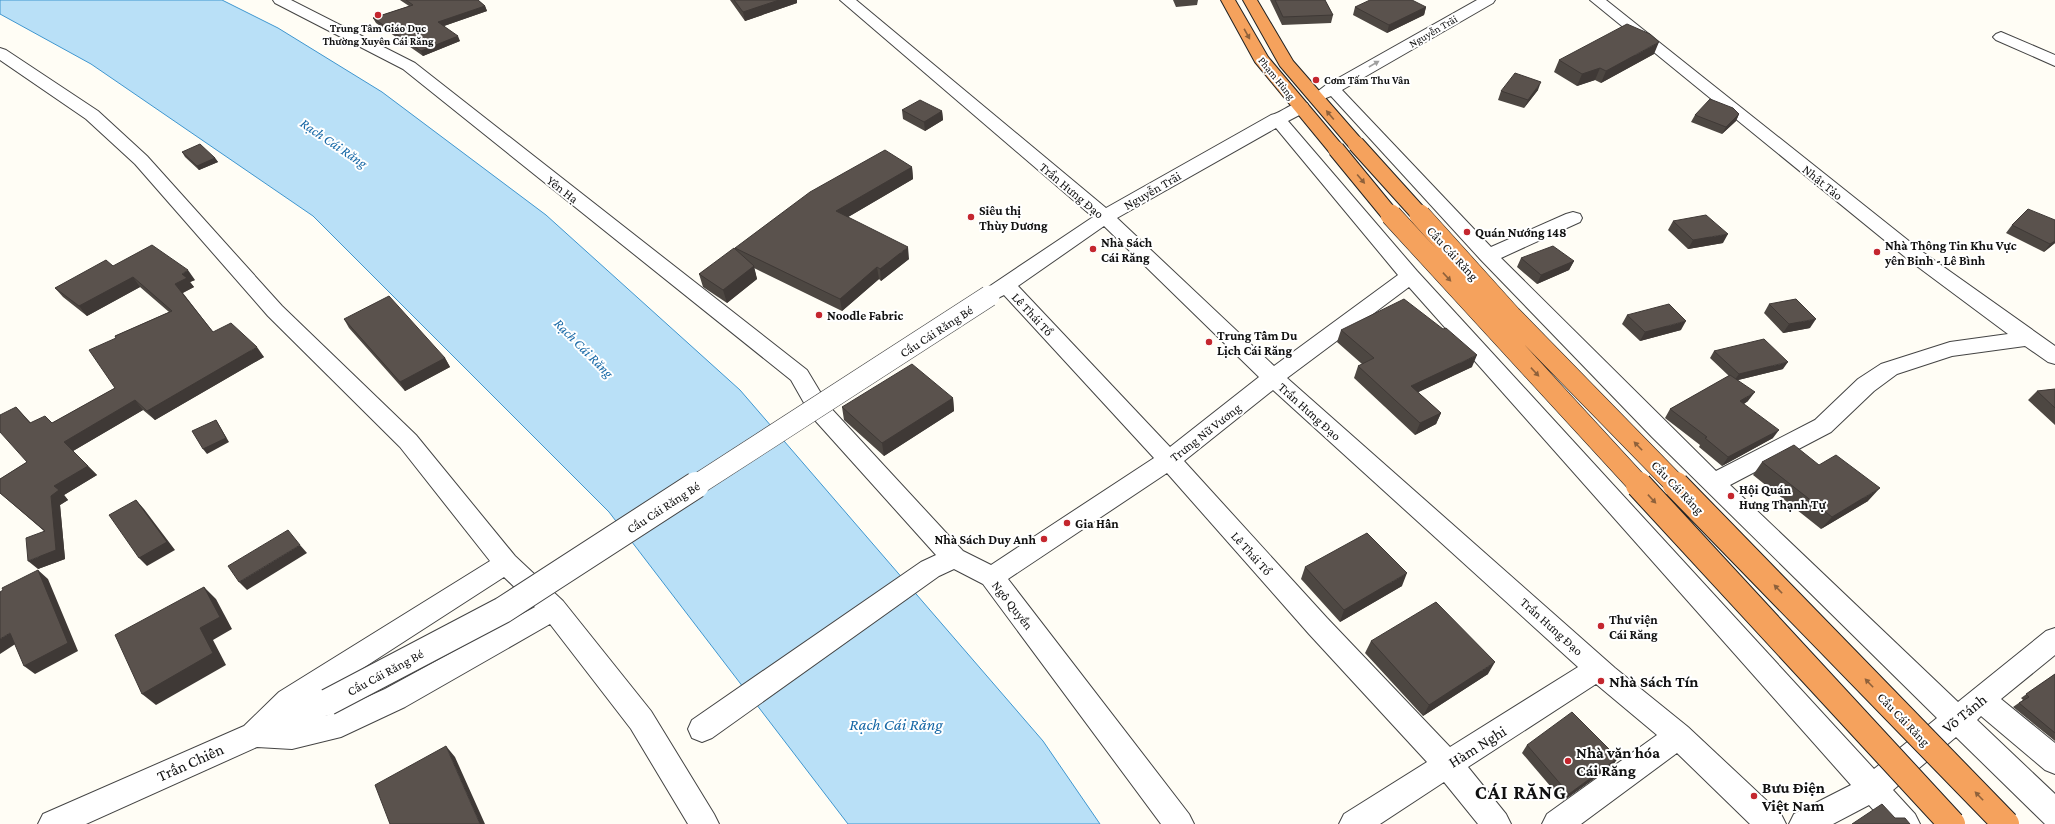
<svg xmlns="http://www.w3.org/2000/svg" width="2055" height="824" font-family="'Crimson Pro',serif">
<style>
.water{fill:#b9e0f7;stroke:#3f96cf}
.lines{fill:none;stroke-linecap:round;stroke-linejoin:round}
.minor-casing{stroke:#444;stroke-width:2}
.highway-casing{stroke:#222;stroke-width:2}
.minor{fill:#fff;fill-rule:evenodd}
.highway{fill:#f5a25d;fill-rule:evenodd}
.minor-bridge-far1-casing{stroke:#444;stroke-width:22;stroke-linecap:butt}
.minor-bridge-casing{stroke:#444;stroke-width:28;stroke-linecap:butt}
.highway-bridge-far2-casing{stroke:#222;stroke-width:18;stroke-linecap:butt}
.highway-bridge-far1-casing{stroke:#222;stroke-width:22;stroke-linecap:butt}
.highway-bridge-casing{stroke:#222;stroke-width:28;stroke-linecap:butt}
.minor-bridge-far1{stroke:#fff;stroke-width:21}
.minor-bridge{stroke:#fff;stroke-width:26}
.highway-bridge-far2{stroke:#f5a25d;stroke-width:16}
.highway-bridge-far1{stroke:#f5a25d;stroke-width:21}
.highway-bridge{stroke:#f5a25d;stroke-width:26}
.wall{fill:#4d4742}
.shaded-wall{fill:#3f3936}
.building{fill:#5a524d;stroke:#3f3936}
.oneway{fill:#8e613b}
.oneway2{fill:#a0a0a0}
.poi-dot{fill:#c4262e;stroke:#fff;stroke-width:1.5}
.labels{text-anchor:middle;stroke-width:4;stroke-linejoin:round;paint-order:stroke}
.far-poi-label{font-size:11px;font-weight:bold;fill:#111;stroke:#fff}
.far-street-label{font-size:11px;fill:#111;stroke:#fff}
.street-label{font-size:13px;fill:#111;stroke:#fff}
.poi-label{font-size:13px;font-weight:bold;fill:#111;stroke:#fff;text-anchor:start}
.water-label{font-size:14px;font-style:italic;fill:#1768a6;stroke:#fff}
.near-poi-label{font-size:16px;font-weight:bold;fill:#111;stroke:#fff;text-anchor:start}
.near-street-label{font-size:16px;fill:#111;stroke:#fff}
.near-water-label{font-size:17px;font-style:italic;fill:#1768a6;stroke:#fff}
.near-district-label{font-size:20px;font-weight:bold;letter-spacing:1px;fill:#111;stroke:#fff}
</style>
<rect width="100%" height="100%" fill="#fffdf5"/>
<path class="water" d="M0,0H222L278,28L382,92L546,215L740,390L1043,741L1100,824H848L609,512L313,216L91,64L0,14Z"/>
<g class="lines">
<defs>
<path id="minor" d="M273,0H291L415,63L807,370L828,405L963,551L991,565L1154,458L1004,295L994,300L987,298L984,293L987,288L1093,217L840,0H856L1106,208L1271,115C1284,112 1293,100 1307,103L1309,107L1307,111L1288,121L1417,271L1874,769L1937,718L1652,437L1481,260L1331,96L1321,100L1315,98L1313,95L1326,85L1477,0H1495L1493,3L1342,90L1491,247L1566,214L1573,212L1580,214L1582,218L1580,222L1501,258L1716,471L1815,420L1858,379L1881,364L1950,342L2008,334L1910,261L1590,0H1606L1924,253L2055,346V364L2048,362L2025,346L1952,356L1897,374L1874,391L1831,432L1730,485L1958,702L2046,631L2055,628V655L2001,699L2055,743V774L2045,770L1981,716L1977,720L2055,794V824H2045L1956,737L1893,790L1915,814L1920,824H1886L1869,805L1833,824H1789L1794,814L1851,785L1409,287L1287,378L1615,668L1688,727L1781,814L1786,824H1750L1677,753L1581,824H1542L1547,814L1657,735L1596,684L1468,767L1506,814L1511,824H1478L1444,782L1380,824H1339L1344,814L1427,762L1309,634L1167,473L1008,579L1189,814L1194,824H1161L983,584L954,569L939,576L712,738L702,742L692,738L688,729L692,720L921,562L936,555L812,417L791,380L403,69L275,3ZM1276,128L1398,275L1274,366L1117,218ZM1104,226L1259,377L1170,447L1018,286ZM1273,390L1578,667L1450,747L1327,618L1184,461Z
M2001,32L2055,55V66L1996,40L1993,37L1996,34Z
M0,48L6,50L98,111L147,156L282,306L416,435L515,556L563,601L651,711L714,814L719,824H688L631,729L550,624L405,707L341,737L292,749L257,747L86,824H38L43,814L244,726L279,692L490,561L400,447L268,316L135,164L86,119L0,60ZM504,577L535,607L385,689L325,716L338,711L342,702L338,693L329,690Z"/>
<path id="highway" d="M1221,0H1235L1268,57L1342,145L1345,149L1342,153L1336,154L1330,153L1255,62Z
M1243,0H1257L1293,61L1362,140L1365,144L1362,148L1356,149L1350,148L1280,66Z"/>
</defs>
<use href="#minor" class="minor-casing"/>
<use href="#highway" class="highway-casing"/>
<use href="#minor" class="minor"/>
<use href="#highway" class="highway"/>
<defs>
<path id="minor-bridge-far1" d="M695,486L989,296"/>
<path id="minor-bridge" d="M328,702L503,610L696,485"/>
<path id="highway-bridge-far2" d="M1356,144L1421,216
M1336,149L1391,216"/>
<path id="highway-bridge-far1" d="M1391,215L1640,486
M1420,215L1511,316L1677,486"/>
<path id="highway-bridge" d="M1639,485L1952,824
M1676,485L2006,824"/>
</defs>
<use href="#minor-bridge-far1" class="minor-bridge-far1-casing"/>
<use href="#minor-bridge" class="minor-bridge-casing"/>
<use href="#highway-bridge-far2" class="highway-bridge-far2-casing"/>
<use href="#highway-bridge-far1" class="highway-bridge-far1-casing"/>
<use href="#highway-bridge" class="highway-bridge-casing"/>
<use href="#minor-bridge-far1" class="minor-bridge-far1"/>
<use href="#minor-bridge" class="minor-bridge"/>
<use href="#highway-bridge-far2" class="highway-bridge-far2"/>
<use href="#highway-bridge-far1" class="highway-bridge-far1"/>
<use href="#highway-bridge" class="highway-bridge"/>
</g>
<path class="wall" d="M400,0H478L485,6L487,11L444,26L460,41L423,56L376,23L373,18L409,6Z
M730,0H797V3L745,21Z
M1173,0H1198L1197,5L1176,7Z
M1270,0H1325L1333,15L1331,23L1282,25Z
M1355,7H1426L1424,15L1387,33L1353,15Z
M1654,54L1601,83L1595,80L1577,86L1554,72L1559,60Z
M1538,90L1524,108L1498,100L1501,91Z
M902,110L942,111L943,120L925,131L903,119Z
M1739,114L1736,121L1722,134L1691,122L1695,115Z
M182,152L215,158L218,162L199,170L185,157Z
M912,167L913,179L848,217L909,259L881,281L879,279L842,311L754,268L757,279L727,303L703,287L699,274L735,249V248Z
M2055,220V243L2044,252L2006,233L2012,225Z
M1673,221L1723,243L1688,249L1668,230Z
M1521,258L1574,261L1569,270L1537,284L1517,267Z
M113,266L195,280L190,282L194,287L183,293L213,332L264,357L155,420L143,410L73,451L97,475L64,495L68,500L60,505L65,559L38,569L44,531L0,493V479L27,462L16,407L31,423H52L115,388L116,338L115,336L169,312L140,287L87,316L63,297L55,288Z
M1769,304L1810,328L1783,333L1764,313Z
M1627,315L1681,330L1640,341L1622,324Z
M344,319L445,358L450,367L405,391L349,328Z
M1341,330L1472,367L1418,392L1441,413L1436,424L1415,435L1354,378L1358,366L1362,364L1337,342Z
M1714,351L1783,369L1738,380L1748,401L1744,404L1773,438L1722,466L1699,447L1700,445L1665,418L1670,409L1729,376L1710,358Z
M2055,389V425L2028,400L2037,391Z
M953,398L954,411L884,456L844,420L842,407Z
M1762,462L1819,465L1868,501L1821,529L1753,475Z
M1305,567L1402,586L1340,622L1301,579Z
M1371,641L1488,674L1423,716L1365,653Z
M2055,674V741L2013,707L2023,700L2021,698Z
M1527,745L1618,758L1612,766L1563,801L1522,753Z"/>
<path class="shaded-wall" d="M779,0H797V3L745,21L743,12Z
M485,6L487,11L441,27L438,22Z
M1426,7L1424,15L1387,33L1389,25Z
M458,36L460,41L423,56L421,51Z
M1659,42L1654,54L1601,83L1606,71Z
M1600,68L1595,80L1577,86L1582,74Z
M1541,82L1538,90L1524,108L1528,100Z
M942,111L943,120L925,131L924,122Z
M1739,114L1736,121L1722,134L1726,127Z
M215,158L218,162L199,170L197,166Z
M912,167L913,179L838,223L836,211Z
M1728,234L1723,243L1688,249L1693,240Z
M2055,241V243L2044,252L2050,244Z
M908,247L909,259L881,281L880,269Z
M1574,261L1569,270L1537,284L1541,275Z
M754,266L757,279L727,303L723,290Z
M877,267L879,279L842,311L840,299Z
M188,270L195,280L190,282L194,287L182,293L175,284L182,274Z
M133,277L140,287L87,316L79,306Z
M1816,319L1810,328L1783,333L1789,324Z
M1686,321L1681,330L1640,341L1645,332Z
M257,347L264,357L155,420L147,411Z
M1477,355L1472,367L1406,398L1411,386Z
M445,358L450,367L405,391L400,382Z
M1788,362L1783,369L1734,381L1739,374Z
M1755,392L1748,401L1734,410L1740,401Z
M953,398L954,411L884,456L882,443Z
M135,400L143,410L73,451L64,442Z
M1441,413L1436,424L1415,435L1420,423Z
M216,420L219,425L229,442L207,454L203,449Z
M1779,430L1773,438L1722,466L1728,457Z
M88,466L97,475L64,495L68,500L60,505L65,559L38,569L28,561L56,550L51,496L54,486Z
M1880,488L1868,501L1821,529L1832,517Z
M136,500L144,509L175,550L147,566L139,558Z
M300,545L307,553L247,590L239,582Z
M38,570L48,579L78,651L35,674L24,666Z
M1407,573L1402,586L1340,622L1344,610Z
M204,587L216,599L232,629L213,640L226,665L156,705L142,694L200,628Z
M10,633L20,641L0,654V639Z
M1495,662L1488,674L1423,716L1429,705Z
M446,746L455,757L485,824H480Z
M1618,758L1612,766L1563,801L1569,794Z"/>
<path class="building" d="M406,0H478L485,6L438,22L458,36L421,51L373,18L413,5Z
M734,0H779L743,12Z
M1275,0H1325L1333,15L1283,17Z
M1370,0H1412L1426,7L1389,25L1355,7Z
M1627,24L1650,34L1659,42L1606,71L1600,68L1582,74L1559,60Z
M1515,73L1541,82L1528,100L1501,91Z
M1710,99L1733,108L1739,114L1726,127L1695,115Z
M920,100L942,111L924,122L902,110Z
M200,144L215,158L197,166L182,152Z
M885,150L912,167L836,211L908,247L880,269L877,267L840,299L735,248L810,192Z
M2028,209L2055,220V241L2050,244L2012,225Z
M1706,215L1728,234L1693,240L1673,221Z
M152,245L188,270L182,274L187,278L175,284L213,332L231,323L257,347L147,411L135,400L64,442L88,466L54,486L59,490L51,496L56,550L28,561L26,538L45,531L0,493V479L27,462L0,432V415L16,407L30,423L45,416L52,423L115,388L89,350L116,338L115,336L172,311L133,277L79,306L55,288L106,260L113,266Z
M1553,246L1574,261L1541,275L1521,258Z
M734,248L754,266L723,290L699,274Z
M389,296L445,358L400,382L344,319Z
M1404,299L1443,329L1446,328L1477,355L1411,386L1441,413L1420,423L1358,366L1374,358L1341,330Z
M1796,299L1816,319L1789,324L1769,304Z
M1669,304L1686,321L1645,332L1627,315Z
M1764,339L1788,362L1739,374L1714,351Z
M912,364L953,398L882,443L842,407Z
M1730,375L1755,392L1740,401L1779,430L1728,457L1705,438L1707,437L1670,409Z
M2055,389V408L2037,391Z
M216,420L226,438L203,449L192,431Z
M1794,445L1819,465L1836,455L1880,488L1832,517L1762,462Z
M136,500L167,542L139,558L109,515Z
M288,530L300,545L239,582L228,566Z
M1367,533L1407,573L1344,610L1305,567Z
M38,570L68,643L24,666L10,633L0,639V592L3,590L2,588Z
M204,587L220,617L200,628L213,653L142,694L115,635Z
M1436,602L1495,662L1429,705L1371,641Z
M2055,674V733L2019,703L2029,697L2026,694Z
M1572,712L1618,758L1569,794L1527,745Z
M446,746L480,824H390L375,785Z
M1882,804L1895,818H1905L1910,824H1852Z"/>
<defs><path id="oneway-solid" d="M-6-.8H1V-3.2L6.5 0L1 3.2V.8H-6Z"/></defs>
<g class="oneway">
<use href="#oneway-solid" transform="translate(1247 34) rotate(61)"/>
<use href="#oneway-solid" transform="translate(1330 115) rotate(-130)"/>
<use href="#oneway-solid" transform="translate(1361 179) rotate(50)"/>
<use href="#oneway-solid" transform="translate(1447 277) rotate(47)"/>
<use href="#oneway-solid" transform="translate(1535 372) rotate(47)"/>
<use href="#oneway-solid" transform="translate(1638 446) rotate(-134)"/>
<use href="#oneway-solid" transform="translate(1652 499) rotate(47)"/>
<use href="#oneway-solid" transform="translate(1778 589) rotate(-134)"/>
<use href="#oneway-solid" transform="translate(1869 683) rotate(-134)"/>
<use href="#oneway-solid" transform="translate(1979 796) rotate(-134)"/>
</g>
<use class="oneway2" href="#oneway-solid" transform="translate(1374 64) rotate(-30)"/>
<g class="poi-dot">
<circle cx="378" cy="15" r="4"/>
<circle cx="1316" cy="80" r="4"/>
<circle cx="971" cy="217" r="4"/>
<circle cx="1467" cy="232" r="4"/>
<circle cx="1093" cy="249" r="4"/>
<circle cx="1877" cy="252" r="4"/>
<circle cx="819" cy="315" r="4"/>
<circle cx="1209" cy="342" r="4"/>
<circle cx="1731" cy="496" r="4"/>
<circle cx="1067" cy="523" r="4"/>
<circle cx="1044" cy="539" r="4"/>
<circle cx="1601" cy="626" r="4"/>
<circle cx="1601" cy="681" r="4"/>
<circle cx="1568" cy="761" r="4"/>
<circle cx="1754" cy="796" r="4"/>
</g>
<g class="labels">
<g class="far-poi-label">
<text x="378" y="32">Trung Tâm Giáo Dục<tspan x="378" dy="13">Thường Xuyên Cái Răng</tspan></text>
<text x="1324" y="84" text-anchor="start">Cơm Tấm Thu Vân</text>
</g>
<g class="far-street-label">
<text transform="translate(1433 31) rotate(-30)" y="4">Nguyễn Trãi</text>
<text transform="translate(1277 78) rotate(51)" y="4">Phạm Hùng</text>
</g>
<g class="street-label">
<text transform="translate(1823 182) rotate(39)" y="5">Nhật Tảo</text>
<text transform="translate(563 189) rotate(38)" y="5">Yên Hạ</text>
<text transform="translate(1072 190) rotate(40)" y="5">Trần Hưng Đạo</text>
<text transform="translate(1152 190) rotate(-30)" y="5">Nguyễn Trãi</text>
<text transform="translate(1453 253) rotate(47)" y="5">Cầu Cái Răng</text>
<text transform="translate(1033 314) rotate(47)" y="5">Lê Thái Tổ</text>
<text transform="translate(936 331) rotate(-33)" y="5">Cầu Cái Răng Bé</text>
<text transform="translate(1310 411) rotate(42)" y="5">Trần Hưng Đạo</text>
<text transform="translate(1205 432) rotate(-38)" y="5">Trưng Nữ Vương</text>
<text transform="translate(1678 487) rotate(46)" y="5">Cầu Cái Răng</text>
<text transform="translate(663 507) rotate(-33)" y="5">Cầu Cái Răng Bé</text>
<text transform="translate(1252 553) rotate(48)" y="5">Lê Thái Tổ</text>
<text transform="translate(1013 605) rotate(52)" y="5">Ngô Quyền</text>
<text transform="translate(1552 626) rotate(42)" y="5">Trần Hưng Đạo</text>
<text transform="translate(385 672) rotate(-28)" y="5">Cầu Cái Răng Bé</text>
<text transform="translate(1904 719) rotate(46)" y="5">Cầu Cái Răng</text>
</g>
<g class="poi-label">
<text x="979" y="215">Siêu thị<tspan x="979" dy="15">Thùy Dương</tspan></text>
<text x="1475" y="237">Quán Nướng 148</text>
<text x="1101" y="247">Nhà Sách<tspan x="1101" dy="15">Cái Răng</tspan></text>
<text x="1885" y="250">Nhà Thông Tin Khu Vực<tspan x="1885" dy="15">yên Binh - Lê Bình</tspan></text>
<text x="827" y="320">Noodle Fabric</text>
<text x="1217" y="340">Trung Tâm Du<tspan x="1217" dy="15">Lịch Cái Răng</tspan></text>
<text x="1739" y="494">Hội Quán<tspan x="1739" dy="15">Hưng Thạnh Tự</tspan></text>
<text x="1075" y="528">Gia Hân</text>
<text x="1036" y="544" text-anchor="end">Nhà Sách Duy Anh</text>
<text x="1609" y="624">Thư viện<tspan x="1609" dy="15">Cái Răng</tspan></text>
</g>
<g class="water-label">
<text transform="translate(334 143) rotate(34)" y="5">Rạch Cái Răng</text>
<text transform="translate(584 348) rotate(45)" y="5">Rạch Cái Răng</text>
</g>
<g class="near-poi-label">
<text x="1609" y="687">Nhà Sách Tín</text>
<text x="1576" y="758">Nhà văn hóa<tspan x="1576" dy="18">Cái Răng</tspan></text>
<text x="1762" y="793">Bưu Điện<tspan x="1762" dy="18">Việt Nam</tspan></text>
</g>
<g class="near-street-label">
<text transform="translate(1964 713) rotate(-39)" y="6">Võ Tánh</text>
<text transform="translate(1477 746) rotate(-32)" y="6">Hàm Nghi</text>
<text transform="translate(190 762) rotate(-24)" y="6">Trần Chiên</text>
</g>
<g class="near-water-label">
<text x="896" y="730">Rạch Cái Răng</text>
</g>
<g class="near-district-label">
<text x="1521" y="799">CÁI RĂNG</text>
</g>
</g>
</svg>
